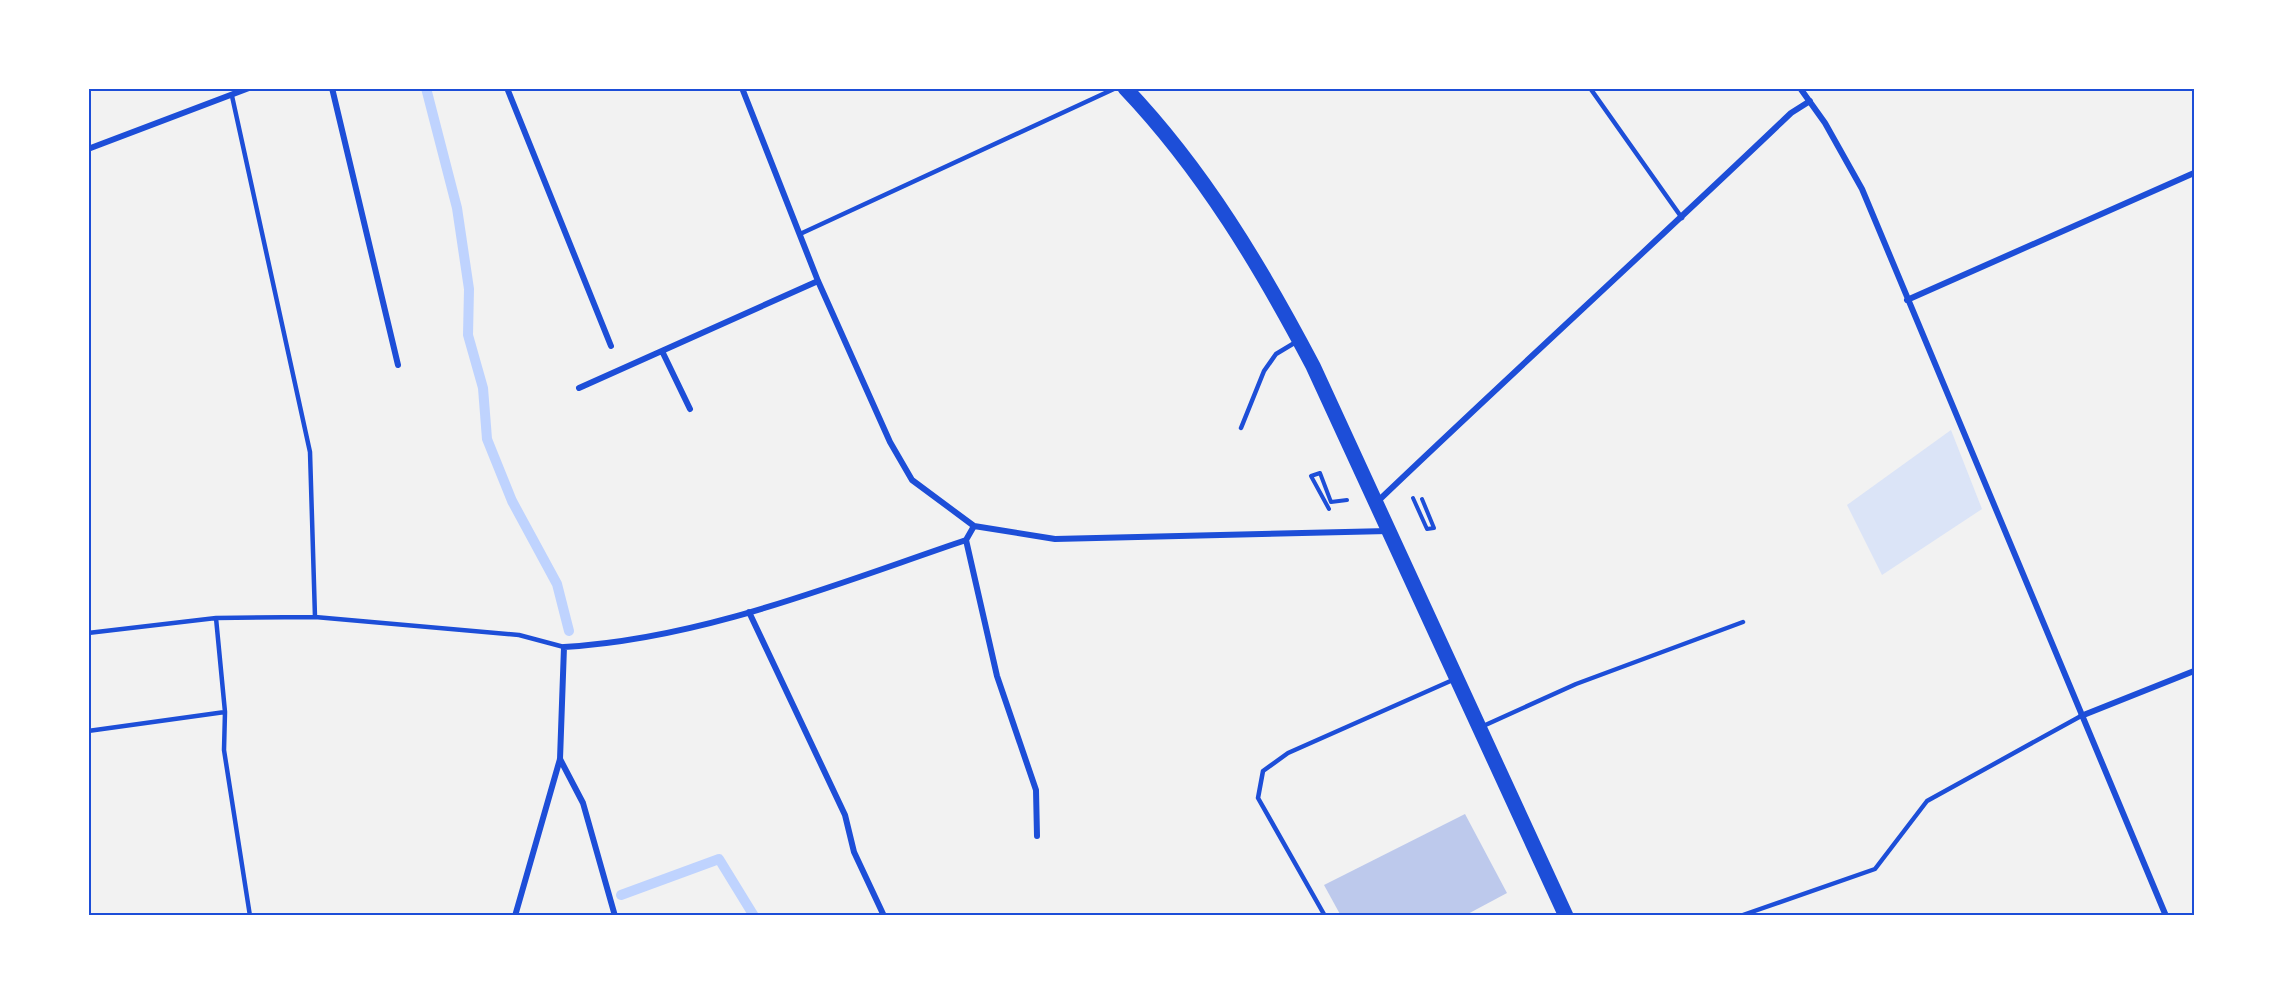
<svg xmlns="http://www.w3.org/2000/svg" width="2283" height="1004" font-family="Inter,sans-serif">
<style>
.green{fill:#dbe4f7}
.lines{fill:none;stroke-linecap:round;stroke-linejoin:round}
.stream{stroke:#bfd3fe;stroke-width:10}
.building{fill:#bdc9ec}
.path{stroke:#1d4ed8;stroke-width:4}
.service{stroke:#1d4ed8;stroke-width:4.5}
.minor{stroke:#1d4ed8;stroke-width:6}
.primary{stroke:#1d4ed8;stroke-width:15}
.neatline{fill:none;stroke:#1d4ed8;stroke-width:2}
</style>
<rect width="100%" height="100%" fill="#f2f2f2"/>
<path class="green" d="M1951,430L1982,509L1882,575L1847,505Z"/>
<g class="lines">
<path class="stream" d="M426,88L457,208L469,289L468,335L483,388L487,439L512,501L557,584L569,631
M621,895L719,859L754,916"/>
</g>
<path class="building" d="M1465,814L1507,893L1464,916H1341L1324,885Z"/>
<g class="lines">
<path class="path" d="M1413,498L1427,529L1434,528L1422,499
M1329,509L1311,476L1320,473L1331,502L1347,500"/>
<path class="service" d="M1590,88L1682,218
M232,96L310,452L315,617
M800,234L1116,88
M1241,428L1264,371L1276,354L1296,342
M216,618L225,712L224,750L250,916
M88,633L216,618L315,617L519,635L564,647
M1481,727L1576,684L1743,622
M88,731L225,712
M1325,916L1258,798L1263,771L1288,753L1455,679
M1740,916L1875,869L1927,801L2081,716"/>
<path class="minor" d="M332,88L398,365
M507,88L611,346
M742,88L818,281L890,442L912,480L974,526L1055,539L1388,531
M1800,88L1825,123L1862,189L2166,916
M88,149L249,88
M1907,300L2194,173
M662,351L690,409
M579,388L818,281
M1377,502C1514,371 1654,244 1791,113L1810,101
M966,540L997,676L1036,790L1037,836
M749,612L845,815L854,852L884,916
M2081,716L2194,671
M560,759L583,803L615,916
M515,916L560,759L564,647C702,639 836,584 966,540L974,526"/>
<path class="primary" d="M1125,88C1203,170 1261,267 1313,366L1566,916"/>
</g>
<rect width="2283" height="1004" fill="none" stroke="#ffffff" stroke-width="180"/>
<rect x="90" y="90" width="2103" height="824" class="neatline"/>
</svg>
